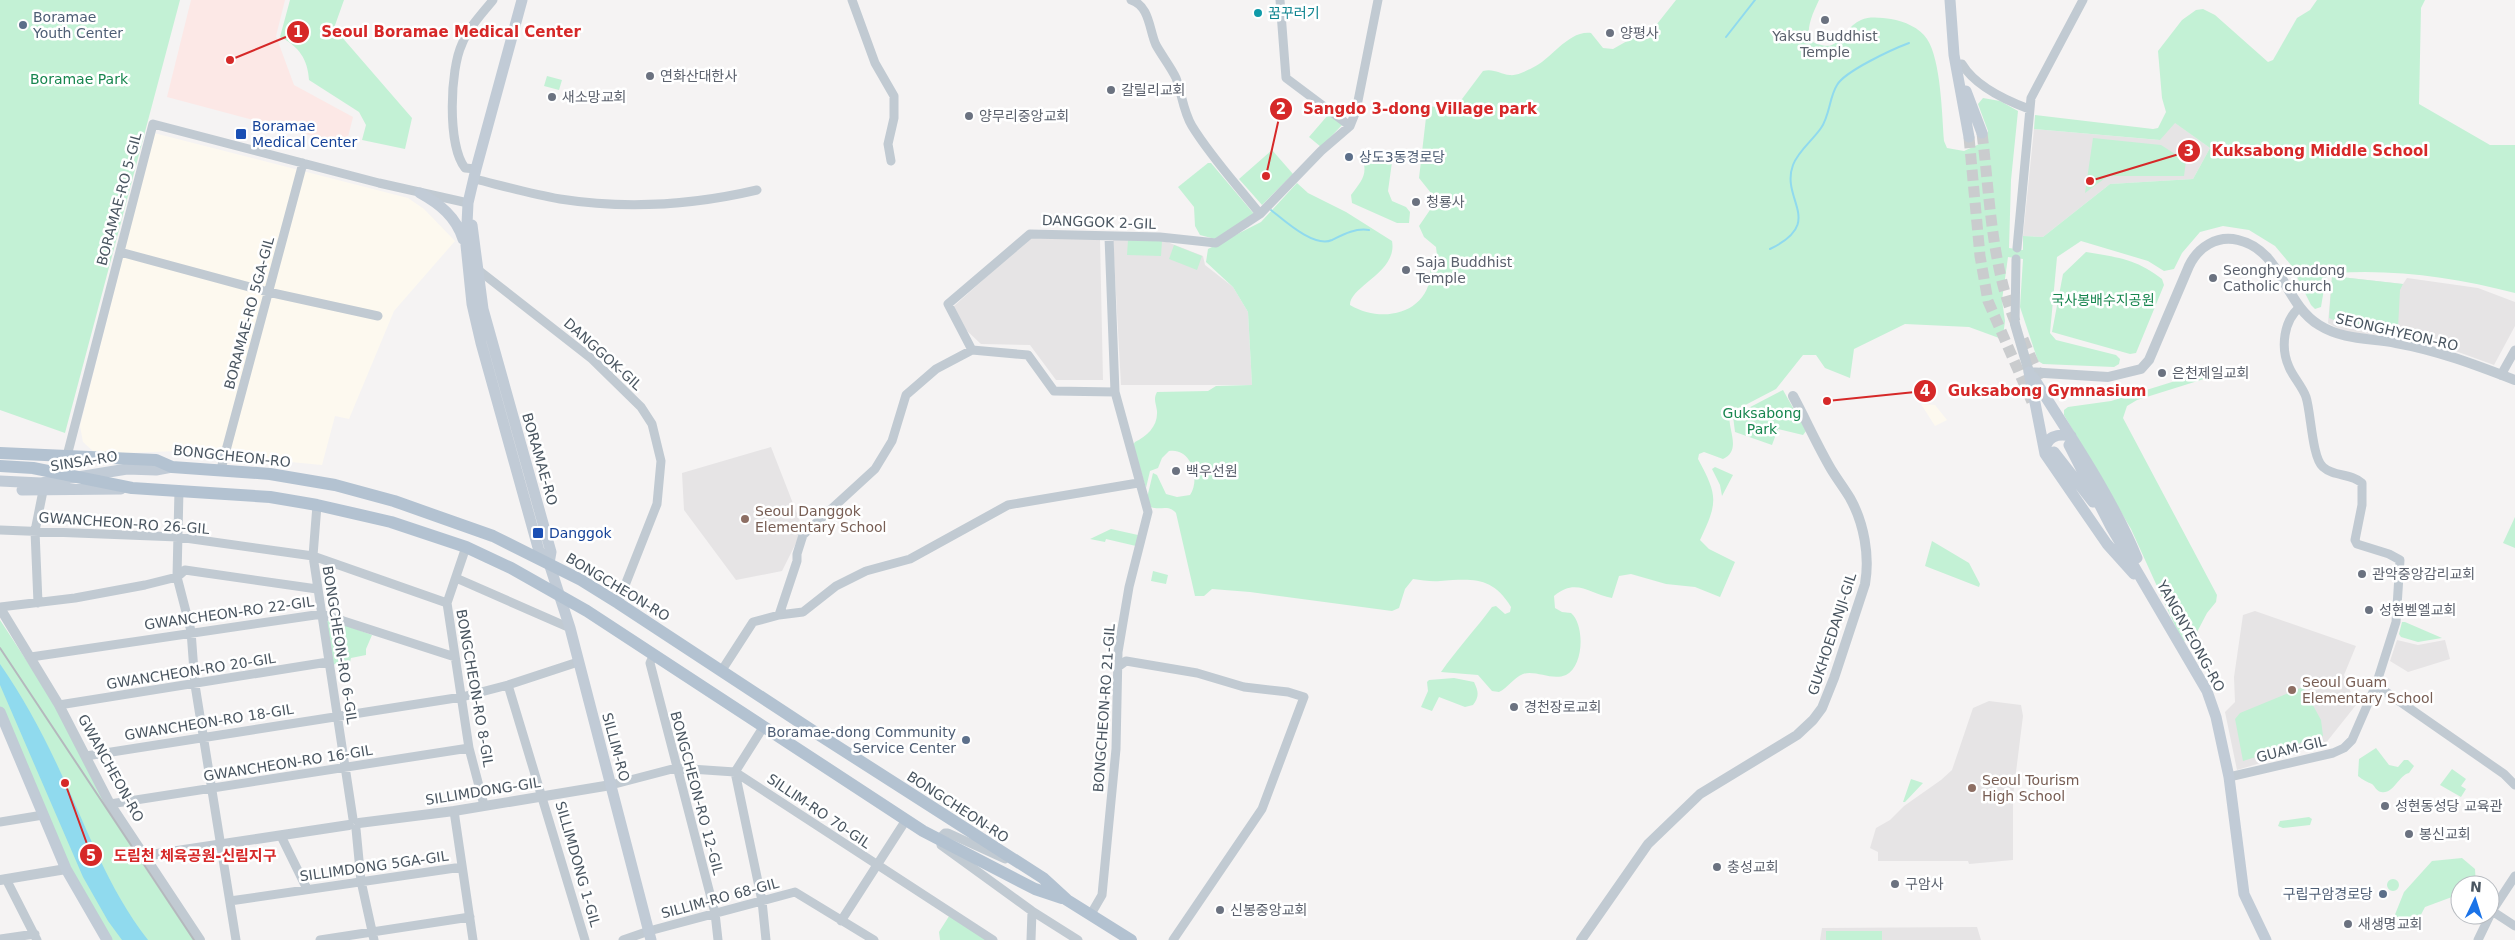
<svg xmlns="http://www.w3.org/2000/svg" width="2515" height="940" font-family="'DejaVu Sans','Noto Sans KR',sans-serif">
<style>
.commercial{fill:#fdf9ef}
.education{fill:#e6e4e5}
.medical{fill:#fce8e6}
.green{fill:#c3f1d5}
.water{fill:#90daee}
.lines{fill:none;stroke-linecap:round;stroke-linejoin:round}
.stream{stroke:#90daee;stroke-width:2}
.secondary-tunnel{stroke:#caccce;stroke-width:11;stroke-dasharray:11 5.5;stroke-linecap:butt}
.minor{stroke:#c1cad2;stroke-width:9}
.tertiary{stroke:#c1cad2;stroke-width:10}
.secondary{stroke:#c1cbd6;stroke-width:11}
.primary{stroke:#b3c2d1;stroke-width:12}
.rail{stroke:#b5b8bd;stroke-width:2}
.culture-dot{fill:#0f9aa8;stroke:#fff;stroke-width:2}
.worship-dot{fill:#6b7280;stroke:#fff;stroke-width:2}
.service-dot{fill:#5c6f8a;stroke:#fff;stroke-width:2}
.transit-dot{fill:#1a4fb4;stroke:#fff;stroke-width:2}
.education-dot{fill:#8d6e63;stroke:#fff;stroke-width:2}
.labels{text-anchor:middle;stroke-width:5;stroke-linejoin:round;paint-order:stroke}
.culture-label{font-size:14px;fill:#0d838f;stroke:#fff;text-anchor:start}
.service-label{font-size:14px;fill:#4e5e75;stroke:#fff;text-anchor:start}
.worship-label{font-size:14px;fill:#5b616d;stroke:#fff;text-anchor:start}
.park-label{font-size:14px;fill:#17864f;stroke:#fff}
.transit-label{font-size:14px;fill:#164399;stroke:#fff;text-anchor:start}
.street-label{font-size:14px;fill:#4a5661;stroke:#fff}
.education-label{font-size:14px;fill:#785e54;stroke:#fff;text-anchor:start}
.leader{fill:none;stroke:#d62828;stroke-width:2}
.callout-dot{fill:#d62828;stroke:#fff;stroke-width:2}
.mark-label{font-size:15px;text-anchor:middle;font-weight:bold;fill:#fff}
.callout-label{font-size:15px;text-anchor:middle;font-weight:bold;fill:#d62828;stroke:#fff;stroke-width:5;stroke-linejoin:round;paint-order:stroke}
</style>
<rect width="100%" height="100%" fill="#f5f3f3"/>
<path class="commercial" d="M154,133L408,198L424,209L455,241L394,311L349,419L335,416L322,465L178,451L126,453L94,452L83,442L80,426Z
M1921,404L1935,405L1947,420L1935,426Z"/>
<path class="education" d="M2174,122L2210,148L2193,179L2110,184L2043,237L2023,236L2034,129L2159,140Z
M1032,236L1100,239L1103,380H1056L1030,345L981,344L965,329L954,306Z
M1113,239L1162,240L1203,256L1205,265L1233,287L1248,312L1252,385H1121Z
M2332,276L2403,284L2407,278L2478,288L2515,302V326L2494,365L2439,345L2401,336L2348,334L2328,323Z
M771,447L803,529L782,571L736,580L684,510L682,473Z
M2255,611L2356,646L2344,675L2356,705L2325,744L2237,770L2225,712L2235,702L2234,677L2243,615Z
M2397,640L2418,645L2445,640L2450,659L2408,672L2390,661Z
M1989,701L2021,705L2023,716L2013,796V860L1969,864L1968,861H1878V852L1870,848L1876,828L1890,820L1904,806L1941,780L1952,770L1973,708Z
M1977,927L1981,940H1820L1822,928Z"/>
<path class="medical" d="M191,0H285L276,36L294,85L353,117L346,145L167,97Z"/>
<path class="green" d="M0,0H180L65,433L0,410Z
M290,0H344L334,28L412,118L405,149L362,140L366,125L359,112L309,80C308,60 299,46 280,37Z
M1676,0H1819C1814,11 1800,38 1817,44C1822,45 1827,47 1832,45C1842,40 1849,25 1861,20C1870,16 1882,18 1891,19C1904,21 1920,28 1927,39C1941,60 1942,115 1944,141L1947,148L1964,151L1986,141L1988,131L1978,104L1983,98L2000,101L2018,111L2011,180L2009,248L2023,250V236L2043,237L2110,184L2193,179L2210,148L2175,123L2160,140L2034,129L2035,115L2153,129L2158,128L2166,112L2162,98L2158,51L2182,20L2196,10L2203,9L2215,15L2268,62L2273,60L2297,18L2310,10L2317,0H2425L2421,8L2419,104L2490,145H2515V293C2456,278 2397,269 2336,273L2326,277L2321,307L2315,309L2311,305L2291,265L2275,246L2249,230L2223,226L2200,232L2182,253L2174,269L2164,271L2148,261L2081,241L2057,257L2050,333L2056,340L2116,355L2120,359L2119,364L2114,367L2043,364L2038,361L2020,307L2023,259L2008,257L2002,300L2005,321L2003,336L1999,338L1969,327L1905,324L1854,349L1850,378L1825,368L1816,355H1803L1776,389L1730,413C1726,427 1743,450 1723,459L1704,452L1699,454L1698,459C1718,496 1718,502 1700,540L1709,549L1735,562L1720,597L1695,587L1666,584L1631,574L1619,576L1612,598C1590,594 1576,577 1554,596L1555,608L1562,612L1571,613C1585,625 1584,666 1566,675C1552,681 1536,670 1523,674C1513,678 1508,688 1499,692L1492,691L1478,675L1441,672C1457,649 1475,630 1492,607L1496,606L1505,614L1510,612L1511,607C1492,576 1472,579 1440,581C1431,582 1422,580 1413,579L1405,589L1399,608L1392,611L1250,592L1212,589L1204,596H1195L1176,513C1168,504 1160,511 1151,507L1147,498L1153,473L1157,475L1166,494L1177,497L1190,495C1201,479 1191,447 1169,451L1162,458L1158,468L1150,471L1146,488L1133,445L1135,442C1147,436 1158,426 1157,411C1156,403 1153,399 1157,392L1208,391L1216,386L1252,385L1248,312L1233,287L1206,262L1208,249L1261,222L1297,183L1308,193L1346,212L1392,241C1398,272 1350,286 1350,305C1385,326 1435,311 1430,265L1437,255L1436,247L1424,237L1419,226L1432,207L1431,193L1419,178L1427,109L1430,106L1446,109L1459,103L1483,71C1493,68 1500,74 1510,75C1516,76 1526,71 1532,68C1551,60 1568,30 1591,33L1603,48L1613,49L1657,24Z
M547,76L562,80L559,90L544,86Z
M1328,115L1343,124L1321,147L1309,137Z
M2093,138L2161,145L2186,161L2184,176H2108L2085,193Z
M1272,150L1293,174L1262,205L1239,179Z
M1368,152C1377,152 1388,154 1392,162L1388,191L1392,201L1406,207L1410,212L1409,223H1397L1352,203L1351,195C1360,183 1369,174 1362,159L1363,154Z
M1208,163H1211L1254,214L1215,239L1200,235L1195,226L1194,207L1178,187Z
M1128,240L1162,241L1161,256L1127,255Z
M1174,245L1202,256L1197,270L1169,259Z
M2086,252C2116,257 2137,259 2162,279L2164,285L2136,353L2130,354L2052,332L2063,274Z
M2332,276L2403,284L2400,290L2398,328L2350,327L2329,318Z
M2201,373L2204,379L2137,400L2127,406L2123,418L2217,595L2216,602L2207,613L2196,634L2185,641L2181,639L2131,529L2064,415V410L2068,407L2111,401Z
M1783,390L1806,431L1803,435L1778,429L1772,445L1735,432L1733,416Z
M1715,467L1733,475L1722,496L1720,485L1712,469Z
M2515,517V548L2503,543Z
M1111,529L1138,535L1136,546L1106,539L1105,542L1090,539Z
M1932,541L1969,563L1980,584L1979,587L1925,566Z
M1153,571L1168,575L1166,584L1151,581Z
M323,617L372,635L366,649V655L351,658L350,662L330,665Z
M0,620L55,704L139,859L194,940H111L67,864L0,712Z
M2402,622H2405L2442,638L2418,642L2401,637L2399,634Z
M1454,678L1474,682C1479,692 1479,697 1473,705L1465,707L1439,697L1432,711L1421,707L1428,691L1427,682L1429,680Z
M2303,687L2321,720L2323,736L2243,761L2236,724L2235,719L2240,713Z
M2376,748L2389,765L2398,767L2404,760H2408L2414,766L2409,773C2399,775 2393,795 2381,792C2376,791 2375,786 2372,784C2367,782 2363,780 2358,776L2359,759Z
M2452,769L2466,779L2461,786L2466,789L2461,797L2440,785Z
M1911,779L1923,783L1905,802H1903Z
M2309,817L2312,819L2310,825L2283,828L2278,826L2280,821Z
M2462,858L2475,869L2476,885H2460V894L2425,907L2414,928L2394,917L2404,892L2432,861Z
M1735,860L1749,864L1746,875L1734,862Z
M2387 885a6 6 0 1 1 12 0a6 6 0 1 1-12 0Z
M951,913L993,940H940L939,932Z
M1826,931H1882V940H1826Z"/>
<path class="water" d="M0,664C23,697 43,734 60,771C88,830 107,887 148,940H122L108,921L83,877L0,685Z"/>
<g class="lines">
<path class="stream" d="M1726,37L1755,0
M1271,210C1285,221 1314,248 1332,240C1344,234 1355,228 1369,230
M1770,249C1826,222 1780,200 1793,165C1798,151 1813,140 1821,128C1830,115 1829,98 1837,85C1845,71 1893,49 1909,43"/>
<path class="secondary-tunnel" d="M1982,133C1990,197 1991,265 2016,324
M1969,137L1980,256L1988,301L2032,402
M2023,339L2041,381"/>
<path class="minor" d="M852,0L875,63L894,96V118L888,144L891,161
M1131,0C1150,6 1149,30 1156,45C1162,56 1171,67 1176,78C1182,94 1183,111 1192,126C1211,157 1237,185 1260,214
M1280,0L1286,78L1350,126
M1957,65L1962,64C1975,86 2005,100 2029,109
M476,169L465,168C447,145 450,69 462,44C468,28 482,14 493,0
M475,179C503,186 531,194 560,199C624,209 693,205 757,190
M2017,248L2031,98L2083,0
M120,252L268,292L378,316
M477,269L592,359L641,407L652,424L661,461L657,504L618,603
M2015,324L2016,259
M972,350L948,304L1030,234L1160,237L1216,243L1260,214L1321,151L1350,126L1356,111L1378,0
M2501,375L2515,350
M221,469L303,163
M61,479L153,124L379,183L468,203
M179,490L177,577L191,631L195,685L236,940
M317,505L313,556L353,819
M0,530L178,537L313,556L447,603
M466,547L447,603L469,748L484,805
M456,578L570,628
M38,603L35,531L43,491
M0,607L75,598L145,585L177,577L185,570L317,589
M779,615L803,612L836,586L866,571L910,559L1008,505L1138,483
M654,654L650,663L715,913L718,940
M31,657L322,614L455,657
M1119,666L1126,661L1197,673L1244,687L1288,692L1304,697L1262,809L1173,940
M722,670L753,622L779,615L797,561V554L803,535L875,469L892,441L906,395L936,369L972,350L1028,355L1054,391L1115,392
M508,685L585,940
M2376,685L2504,774L2515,785
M59,705L328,662
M764,726L735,772L762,901L766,940
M86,756L462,697L508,685L578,662
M2229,777L2333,753L2344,748L2352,740L2376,685L2396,622L2400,560L2389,554L2357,544L2355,540L2362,505V483C2351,473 2334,477 2323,467C2312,458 2311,412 2306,397C2302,386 2293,377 2289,367C2280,347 2284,320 2300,307
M611,785L676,768L735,772L993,940
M110,804L469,748
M454,811L473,940
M0,822L43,815
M356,829L361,881L374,940
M281,836L307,889
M944,844L941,837L945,833H948L1005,859
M941,845L1032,911L1078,940
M6,879L37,940
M230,901L462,867
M2492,911L2515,926
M1091,914L1102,895L1116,749L1118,652L1129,587L1148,512L1115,392L1109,237
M841,921L906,820
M0,939L35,934
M320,940L470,917
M623,940L649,931L795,892L874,940
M1031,940L1032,911
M2478,940L2492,911L2515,876"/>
<path class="tertiary" d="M2015,324L2029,372L2108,377L2141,369L2149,360L2189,266C2198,247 2217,235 2238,240C2282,250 2284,304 2319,325C2343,340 2369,338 2396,343C2437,350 2476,365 2515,380
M0,608L59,705L110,804L200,940
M359,823L454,811L611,785
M144,856L349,825
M0,880L66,869
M1581,940L1648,844L1700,794L1797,735L1813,720L1822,708L1834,678L1865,584C1870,556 1864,523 1850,498C1844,488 1837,479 1831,469C1817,445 1806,420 1793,396"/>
<path class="secondary" d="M522,0L476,169L468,203L466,245L472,304L481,343L539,551L549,563L570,628L651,940
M1950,0L1954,55L1969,137
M1966,91L1982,133
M420,193C440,204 456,217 463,239
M472,225L483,309L551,552L549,563
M2029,372L2045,454L2107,544L2134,574
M2033,377C2070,436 2110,493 2137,558
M2069,445L2111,527L2207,691L2216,717L2229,777L2244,894L2266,940
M2054,452L2093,502
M2045,453C2045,436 2058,433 2071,436
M0,481L41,483L127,469L156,470L172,467
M22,490L121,489
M0,712L66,869L107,940"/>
<path class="primary" d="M0,453L156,460L172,467L270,474L335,485L394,501L493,536L581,580L618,603L810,729L1043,878L1067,900L1131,940
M0,466L33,468L132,488L270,497L317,505L391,522L466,547L511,568L587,611L923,831L1035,889L1062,898"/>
<path class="rail" d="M0,648L194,940"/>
</g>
<circle class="culture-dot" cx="1258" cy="13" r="5"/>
<g class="worship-dot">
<circle cx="1825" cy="20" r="5"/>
<circle cx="1610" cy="33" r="5"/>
<circle cx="650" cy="76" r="5"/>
<circle cx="1111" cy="90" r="5"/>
<circle cx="552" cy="97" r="5"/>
<circle cx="969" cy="116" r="5"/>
<circle cx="1416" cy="202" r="5"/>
<circle cx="1406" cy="270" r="5"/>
<circle cx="2213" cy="278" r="5"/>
<circle cx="2162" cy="373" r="5"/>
<circle cx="1176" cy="471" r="5"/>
<circle cx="2362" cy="574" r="5"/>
<circle cx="2369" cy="610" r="5"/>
<circle cx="1514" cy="707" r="5"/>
<circle cx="2385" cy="806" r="5"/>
<circle cx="2409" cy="834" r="5"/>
<circle cx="1717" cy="867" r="5"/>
<circle cx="1895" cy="884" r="5"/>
<circle cx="1220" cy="910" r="5"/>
<circle cx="2348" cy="924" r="5"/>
</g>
<g class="service-dot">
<circle cx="23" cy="25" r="5"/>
<circle cx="1349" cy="157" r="5"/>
<circle cx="966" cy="740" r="5"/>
<circle cx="2383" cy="894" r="5"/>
</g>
<g class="transit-dot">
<rect x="235" y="128" width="12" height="12" rx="2.5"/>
<rect x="532" y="527" width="12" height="12" rx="2.5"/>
</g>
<g class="education-dot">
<circle cx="745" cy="519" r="5"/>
<circle cx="2292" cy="690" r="5"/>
<circle cx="1972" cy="788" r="5"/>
</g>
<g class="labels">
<g class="culture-label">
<text x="1268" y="18">꿈꾸러기</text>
</g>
<g class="service-label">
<text x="33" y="22">Boramae<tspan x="33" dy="16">Youth Center</tspan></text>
<text x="1359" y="162">상도3동경로당</text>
<text x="956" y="737" text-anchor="end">Boramae-dong Community<tspan x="956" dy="16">Service Center</tspan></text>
<text x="2373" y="899" text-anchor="end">구립구암경로당</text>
</g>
<g class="worship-label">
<text x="1620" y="38">양평사</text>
<text x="1825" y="41" text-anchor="middle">Yaksu Buddhist<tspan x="1825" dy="16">Temple</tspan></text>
<text x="660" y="81">연화산대한사</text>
<text x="1121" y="95">갈릴리교회</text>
<text x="562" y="102">새소망교회</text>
<text x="979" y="121">양무리중앙교회</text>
<text x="1426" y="207">청룡사</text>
<text x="1416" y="267">Saja Buddhist<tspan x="1416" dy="16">Temple</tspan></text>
<text x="2223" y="275">Seonghyeondong<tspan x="2223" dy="16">Catholic church</tspan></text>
<text x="2172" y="378">은천제일교회</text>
<text x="1186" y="476">백우선원</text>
<text x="2372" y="579">관악중앙감리교회</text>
<text x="2379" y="615">성현벧엘교회</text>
<text x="1524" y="712">경천장로교회</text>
<text x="2395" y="811">성현동성당 교육관</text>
<text x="2419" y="839">봉신교회</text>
<text x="1727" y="872">충성교회</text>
<text x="1905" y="889">구암사</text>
<text x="1230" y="915">신봉중앙교회</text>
<text x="2358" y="929">새생명교회</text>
</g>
<g class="park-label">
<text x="79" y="84">Boramae Park</text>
<text x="2103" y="305">국사봉배수지공원</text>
<text x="1762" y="418">Guksabong<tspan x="1762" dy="16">Park</tspan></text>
</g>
<g class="transit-label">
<text x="252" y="131">Boramae<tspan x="252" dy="16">Medical Center</tspan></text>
<text x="549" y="538">Danggok</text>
</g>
<g class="street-label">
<text transform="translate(119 199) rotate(-75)" y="5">BORAMAE-RO 5-GIL</text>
<text transform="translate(1099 222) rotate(2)" y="5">DANGGOK 2-GIL</text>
<text transform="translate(249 313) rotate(-75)" y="5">BORAMAE-RO 5GA-GIL</text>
<text transform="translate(2397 332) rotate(13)" y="5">SEONGHYEON-RO</text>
<text transform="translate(603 354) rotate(42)" y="5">DANGGOK-GIL</text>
<text transform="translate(232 456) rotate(6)" y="5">BONGCHEON-RO</text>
<text transform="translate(540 459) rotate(74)" y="5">BORAMAE-RO</text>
<text transform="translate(84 461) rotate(-9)" y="5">SINSA-RO</text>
<text transform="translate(124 523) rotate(4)" y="5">GWANCHEON-RO 26-GIL</text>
<text transform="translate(618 587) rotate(31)" y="5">BONGCHEON-RO</text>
<text transform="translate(229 613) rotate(-8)" y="5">GWANCHEON-RO 22-GIL</text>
<text transform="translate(1832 634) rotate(-72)" y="5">GUKHOEDANJI-GIL</text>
<text transform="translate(2191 636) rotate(61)" y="5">YANGNYEONG-RO</text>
<text transform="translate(340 645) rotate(81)" y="5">BONGCHEON-RO 6-GIL</text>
<text transform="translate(191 671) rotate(-9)" y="5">GWANCHEON-RO 20-GIL</text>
<text transform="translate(475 688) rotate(80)" y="5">BONGCHEON-RO 8-GIL</text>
<text transform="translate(1104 708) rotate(-86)" y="5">BONGCHEON-RO 21-GIL</text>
<text transform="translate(209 722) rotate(-9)" y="5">GWANCHEON-RO 18-GIL</text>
<text transform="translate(616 747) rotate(75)" y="5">SILLIM-RO</text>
<text transform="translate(2291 749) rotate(-14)" y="5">GUAM-GIL</text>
<text transform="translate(288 763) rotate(-9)" y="5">GWANCHEON-RO 16-GIL</text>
<text transform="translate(111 768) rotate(61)" y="5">GWANCHEON-RO</text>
<text transform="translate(483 791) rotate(-9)" y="5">SILLIMDONG-GIL</text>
<text transform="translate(697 793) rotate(75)" y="5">BONGCHEON-RO 12-GIL</text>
<text transform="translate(958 807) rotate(33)" y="5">BONGCHEON-RO</text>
<text transform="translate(819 811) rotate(34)" y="5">SILLIM-RO 70-GIL</text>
<text transform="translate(578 864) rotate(74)" y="5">SILLIMDONG 1-GIL</text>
<text transform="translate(374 866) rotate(-8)" y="5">SILLIMDONG 5GA-GIL</text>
<text transform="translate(720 898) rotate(-15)" y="5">SILLIM-RO 68-GIL</text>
</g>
<g class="education-label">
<text x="755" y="516">Seoul Danggok<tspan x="755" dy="16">Elementary School</tspan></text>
<text x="2302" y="687">Seoul Guam<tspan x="2302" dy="16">Elementary School</tspan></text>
<text x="1982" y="785">Seoul Tourism<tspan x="1982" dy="16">High School</tspan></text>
</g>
</g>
<path class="leader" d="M230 60L298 32M1266 176L1281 109M2090 181L2189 151M1827 401L1925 391M65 783L91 855"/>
<g class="callout-dot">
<circle cx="230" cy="60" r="5"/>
<circle cx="1266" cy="176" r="5"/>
<circle cx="2090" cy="181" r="5"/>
<circle cx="1827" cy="401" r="5"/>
<circle cx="65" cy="783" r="5"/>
<circle cx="298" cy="32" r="12"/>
<circle cx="1281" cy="109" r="12"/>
<circle cx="2189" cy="151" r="12"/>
<circle cx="1925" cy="391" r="12"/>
<circle cx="91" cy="855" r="12"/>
</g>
<g class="mark-label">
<text x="298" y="37">1</text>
<text x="1281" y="114">2</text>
<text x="2189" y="156">3</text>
<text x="1925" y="396">4</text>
<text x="91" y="861">5</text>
</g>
<g class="callout-label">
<text x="451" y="37">Seoul Boramae Medical Center</text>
<text x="1420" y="114">Sangdo 3-dong Village park</text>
<text x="2320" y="156">Kuksabong Middle School</text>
<text x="2047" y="396">Guksabong Gymnasium</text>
<text x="195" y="861">도림천 체육공원-신림지구</text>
</g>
<g transform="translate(2475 900) rotate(4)"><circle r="24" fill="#ffffff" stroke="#b7bbc0"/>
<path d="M0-4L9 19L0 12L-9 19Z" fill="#1a73e8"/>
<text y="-8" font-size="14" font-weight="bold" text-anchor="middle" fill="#4a5661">N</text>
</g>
</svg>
